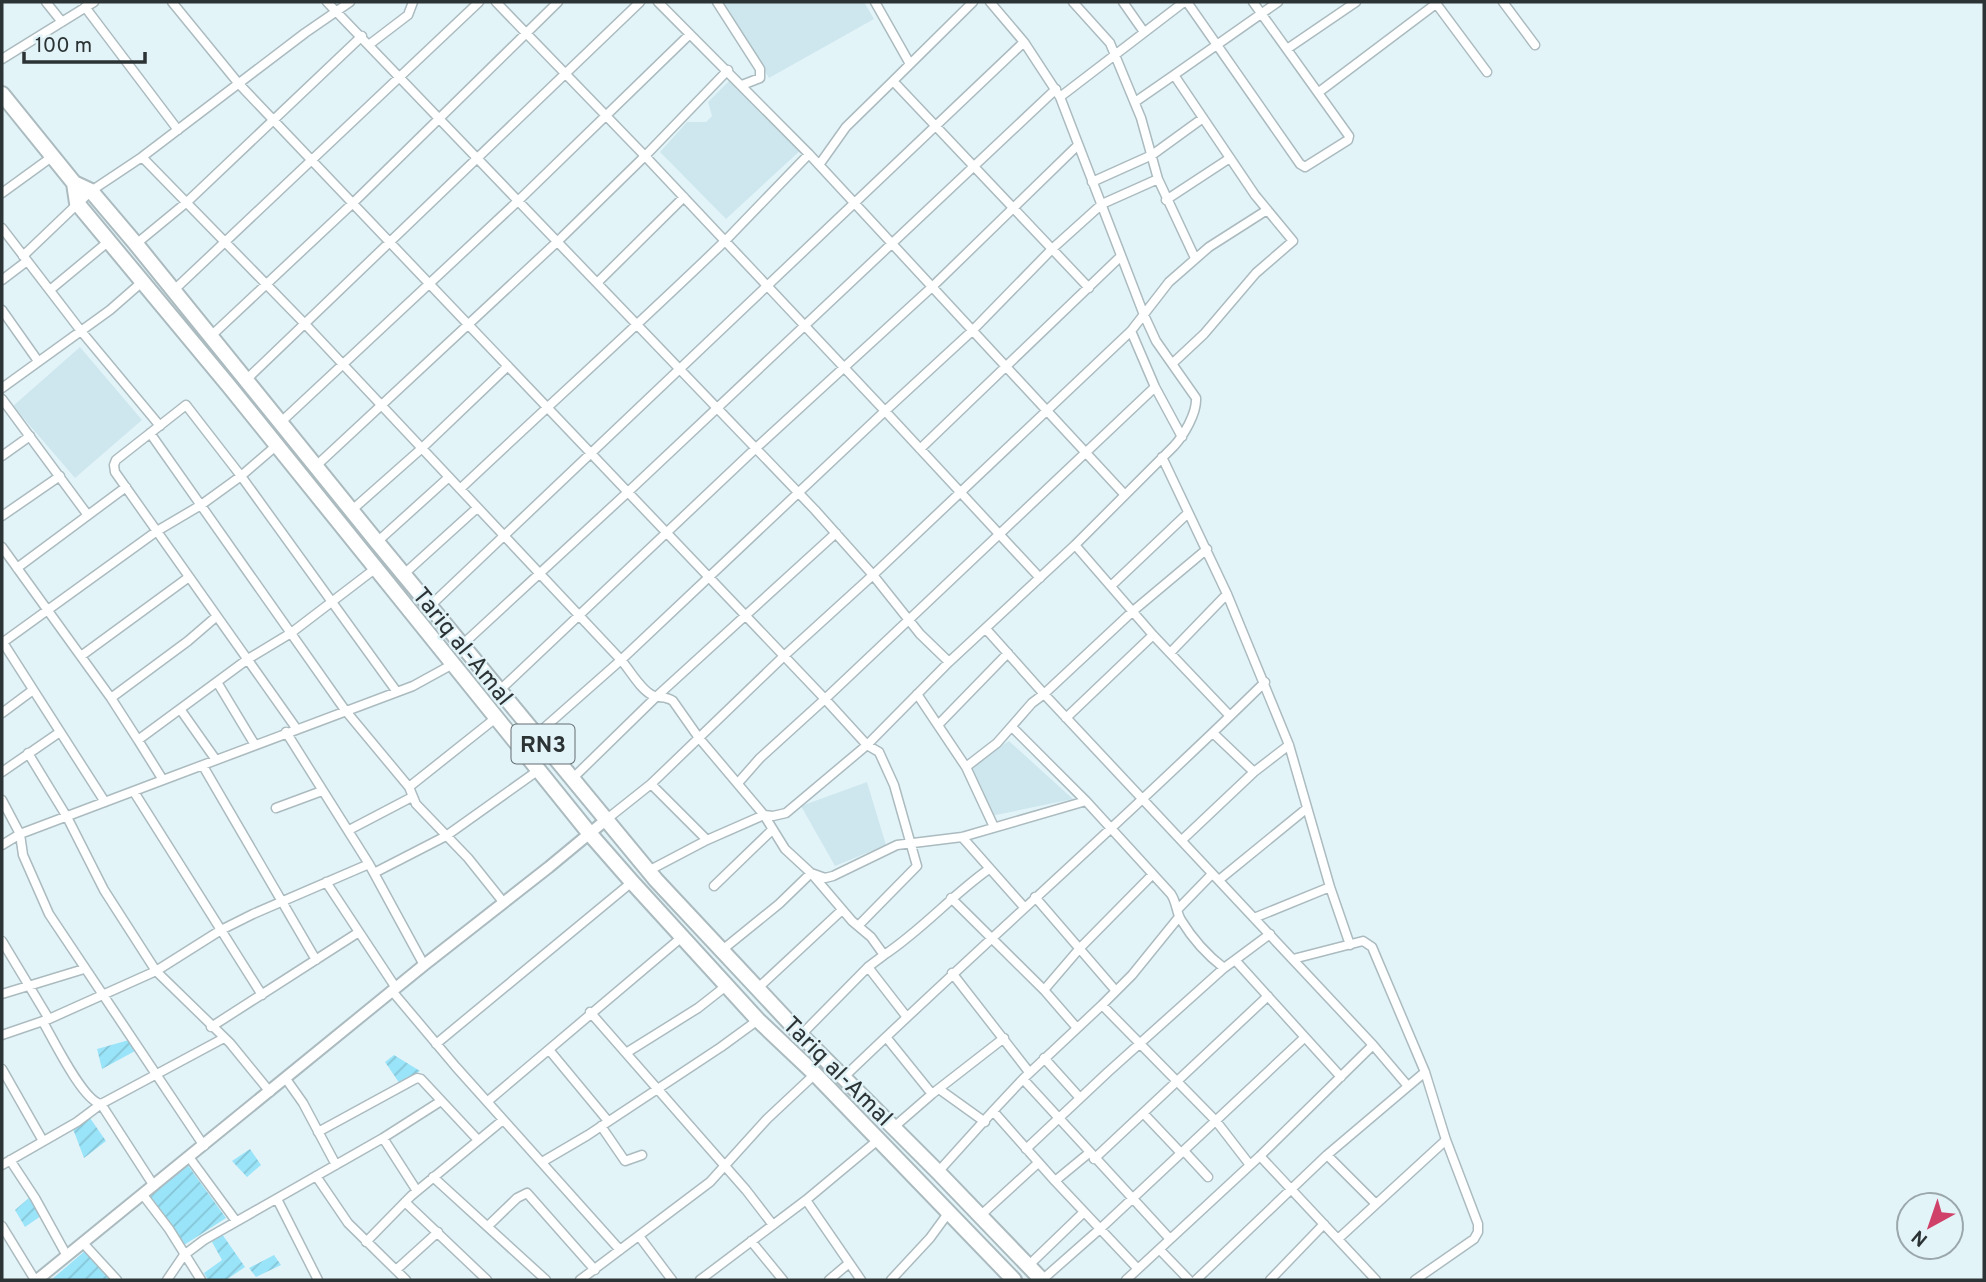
<svg xmlns="http://www.w3.org/2000/svg" width="1986" height="1282" font-family="Overpass,sans-serif">
<style>
.built{fill:#cee7ee}
.garden{fill:url(#garden-furrows)}
.lines{fill:none;stroke-linecap:round;stroke-linejoin:round}
.street-casing{stroke:#abbbbf;stroke-width:11}
.secondary-casing{stroke:#abbbbf;stroke-width:14}
.highway-casing{stroke:#abbbbf;stroke-width:18}
.street{stroke:#fff;stroke-width:8}
.secondary{stroke:#fff;stroke-width:10}
.highway{stroke:#fff;stroke-width:14}
.labels{text-anchor:middle;stroke-width:5;stroke-linejoin:round;paint-order:stroke}
.shield{fill:#e3f4f9;stroke:#636d70;stroke-width:2}
.shield-label{font-size:23px;font-weight:bold;fill:#2c3335}
.street-label{font-size:24px;fill:#2c3335;stroke:#e3f4f9}
</style>
<defs>
<pattern id="garden-furrows" width="10" height="10" patternUnits="userSpaceOnUse" patternTransform="scale(1.75)"><rect width="10" height="10" fill="#9ae4f9"/><path d="M-1 1l2-2M0 10L10 0M9 11l2-2" fill="none" stroke="#85c4d6"/></pattern>
</defs>
<rect width="100%" height="100%" fill="#e3f4f9"/>
<path class="built" d="M721,2H864L874,19L769,78Z
M733,77L803,148L726,219L660,152L687,122H706L712,116L708,102Z
M80,347L142,420L75,478L13,406Z
M1009,741L1073,799L991,816L968,767Z
M867,782L886,845L835,866L801,806Z"/>
<path class="garden" d="M129,1040L135,1051L102,1069L97,1049Z
M394,1055L420,1071L400,1084L385,1062Z
M90,1118L106,1141L84,1158L73,1129Z
M250,1149L261,1165L247,1177L232,1161Z
M187,1164L226,1218L181,1247L148,1199Z
M30,1197L41,1216L25,1227L15,1210Z
M222,1234L245,1267L226,1280H208L204,1273L222,1260L212,1242Z
M86,1250L111,1280H51Z
M274,1255L281,1265L256,1277L249,1268Z"/>
<g class="lines">
<defs>
<path id="street" d="M46,2L62,22
M172,2L239,84L825,699L1155,387
M327,2L815,510L873,575L920,634L949,662
M496,2L645,156L728,70
M658,2L809,154L1125,495
M717,2L760,69V78L742,85
M875,2L910,64
M973,2L893,81L1089,288
M1073,2L1110,43L1141,118L1158,179L1195,258
M1123,2L1144,32
M1187,2L1300,164L1305,167L1348,140L1349,136L1253,2
M1435,2L1487,72
M1503,2L1535,45
M85,7L178,130
M370,44L408,15L413,2
M1287,49L1356,2
M2,59L94,2
M1319,92L1437,3
M1060,97L1184,2
M1135,102L1174,75
M142,157L305,324L621,660C630,670 640,689 652,695C659,699 665,695 673,701L699,738L764,815L785,849L811,873L852,921L871,937L884,955L868,967L801,1035
M819,165L846,127L893,81
M1092,182L1152,155L1203,118
M2,193L53,156
M1166,200L1230,158
M2,228L81,331L160,426
M136,244L187,202L362,36
M23,256L91,191L142,157L305,33L350,2
M2,280L27,261
M598,282L684,197
M50,290L109,241
M173,291L479,2
M2,310L38,361
M1131,331L1155,387L1182,437
M211,336L353,203L558,2
M1173,363L1204,334L1256,273L1293,241L1255,195L1174,75L1278,2
M247,379L640,2
M2,388L110,310L142,282
M2,399L87,514
M281,422L519,200L690,34
M150,433L345,710L409,787L416,804L468,858L504,903
M920,449L1121,256
M2,456L30,436
M1162,457L1227,594L1289,745L1330,887L1350,945
M316,466L558,241L645,156L725,241C638,325 548,406 460,489
M352,510L421,449L508,366
M2,516L60,476
M377,542L449,477
M2,547L111,698L138,740
M17,568L126,487
M376,568L291,633L248,659L138,740L163,780L413,686L453,664
M404,574L477,508
M1040,578L885,411L972,331L1052,249L1102,204L1158,179
M1112,585L1188,513
M430,606L1024,42
M986,629L1044,694L1133,611L1207,549
M1153,635L1170,653L1227,594
M2,641L105,802
M2,643L157,531L201,505L241,476L277,445
M462,645L629,491L1056,89
M1170,653L1230,716
M81,656L189,577
M217,682L255,745
M499,691L756,448L932,287L1077,146
M917,694L966,767L994,827
M111,698L188,641L217,616
M180,709L216,760
M2,713L33,690
M1066,718L1153,635L1075,545
M939,724L1008,653
M1012,727L1086,801
M296,728L115,472L114,465L116,460L186,405L241,476L397,692
M286,732L369,864L424,965
M1213,733L1254,772
M536,735L621,660L885,411L725,241L809,154
M28,753L67,817L104,890L156,971L230,1043L270,1092
M203,766L316,960
M966,767L997,743L1032,703L1044,694L1373,1045L1260,1156
M2,772L60,732
M571,780L656,697L836,533
M738,783L760,758L825,699L867,745L879,752L894,785L917,866L858,926
M651,784L707,840
M409,787L497,717
M134,792L262,995
M2,800L20,834L23,855L49,914L204,1146
M276,808L322,791
M607,819L651,784L785,655L873,575L1131,331L1169,282L1209,247L1267,210
M349,830L412,797
M962,837L1024,907
M1182,840L1254,772L1289,745
M2,845L20,834L163,780
M648,871L707,840L764,815L773,816L786,813L867,745L949,662L1075,545L1174,446C1184,435 1197,413 1196,398L1156,341L1144,315L1060,97L1024,42L990,2
M374,873L446,836L540,769
M1219,880L1306,809
M326,882L396,988
M714,886L772,830
M1035,897L1116,991
M951,898L1044,990L1077,1028
M1179,908L1212,874
M1254,918L1330,887
M2,941L49,1019
M721,951L779,904L811,873L825,878L833,876L897,845L962,837L1086,801L1171,894C1177,903 1176,912 1181,920C1192,938 1207,955 1224,968L1235,960L1341,1077
M884,955C922,930 952,895 989,869
M1293,959L1363,941L1372,947L1425,1072L1446,1140L1478,1224V1232L1474,1239L1415,1280
M1235,960L1270,934
M868,967L906,1016
M952,973L1029,1072
M757,989L842,910
M1044,990L1080,948L1152,875
M392,991L456,1067L620,1250
M2,994L84,969
M1102,1005L1132,975L1179,917
M590,1012L746,1190L773,1225
M43,1022C53,1039 83,1101 101,1104L154,1186
M211,1027L359,932
M2,1035L49,1019L156,971L221,930L253,914L369,864
M886,1037L932,1094
M436,1044L632,882
M1373,1045L1407,1085
M550,1051L608,1121
M626,1053L698,1008L726,986
M1044,1058L1080,1098
M2,1069L43,1141
M843,1078C982,944 1127,818 1265,682
M286,1079L303,1103L336,1165
M1023,1079L1102,1005L1216,1121L1250,1165
M939,1089L985,1122
M488,1101L682,937
M993,1111L1023,1079L1170,1239
M1144,1114L1181,1153
M601,1126L625,1161L642,1155
M894,1127L932,1094L1004,1038
M318,1132L417,1078L421,1079L478,1140
M383,1138L417,1191
M1026,1149L1108,1072L1224,968
M1184,1151L1208,1177
M1327,1155L1375,1203
M189,1157L236,1221
M1094,1159L1268,996
M10,1160L35,1198L67,1256
M542,1162L588,1135L721,1047L758,1020
M2,1165L77,1122L101,1104L224,1038
M938,1172L993,1111L1055,1181L1138,1269
M316,1176L348,1223L406,1280
M433,1177L546,1280
M1055,1181L1089,1153
M143,1195L169,1229L201,1280
M277,1199L318,1280
M806,1200L861,1280
M405,1202L487,1280
M980,1216L1038,1163
M2,1226L35,1280
M488,1226L517,1198L527,1193L595,1270
M639,1236L672,1280
M1338,1239L1446,1140
M751,1241L783,1280
M366,1242L411,1196L503,1120
M83,1243L117,1280
M1160,1250L1189,1280
M1028,1266L1084,1212
M396,1270L438,1232
M167,1280L184,1255L204,1240L383,1138L441,1101
M580,1280L710,1182L767,1119L815,1074
M700,1280L806,1200L878,1140
M829,1280L848,1264
M891,1280L930,1238L949,1212
M1042,1280L1101,1228L1304,1038
M1126,1280L1260,1156L1376,1280
M1196,1280L1327,1155L1425,1072
M1270,1280L1324,1224"/>
<path id="secondary" d="M37,1280L424,965L549,867L607,819"/>
<path id="highway" d="M2,94L74,183L91,191L136,244L377,542L656,880L801,1035L938,1172L1042,1280
M74,183L77,203L229,386L590,834L632,882L758,1020L815,1074L1014,1280"/>
</defs>
<use href="#street" class="street-casing"/>
<use href="#secondary" class="secondary-casing"/>
<use href="#highway" class="highway-casing"/>
<use href="#street" class="street"/>
<use href="#secondary" class="secondary"/>
<use href="#highway" class="highway"/>
</g>
<g class="labels">
<rect class="shield" x="511.5" y="724.5" width="63" height="39" rx="5"/>
<g class="shield-label">
<text x="543" y="752">RN3</text>
</g>
<g class="street-label">
<text transform="translate(463 646) rotate(51)" y="8">Tariq al-Amal</text>
<text transform="translate(838 1071) rotate(45)" y="8">Tariq al-Amal</text>
</g>
</g>
<rect width="1986" height="1282" fill="none" stroke="#2c3335" stroke-width="7"/>
<g transform="translate(1930 1226) rotate(220)"><circle r="33" fill="#e3f4f9" stroke="#9aa7ab" stroke-width="2"/>
<path d="M0-5L12 26L0 18L-12 26Z" fill="#d04169"/>
<text y="-10" font-size="19" font-weight="bold" text-anchor="middle" fill="#2c3335">N</text>
</g>
<path d="M24 52v10h121v-10" fill="none" stroke="#2c3335" stroke-width="3.5"/>
<text x="35" y="52" font-size="21" fill="#2c3335" stroke="#e3f4f9" stroke-width="5" paint-order="stroke">100 m</text>
</svg>
